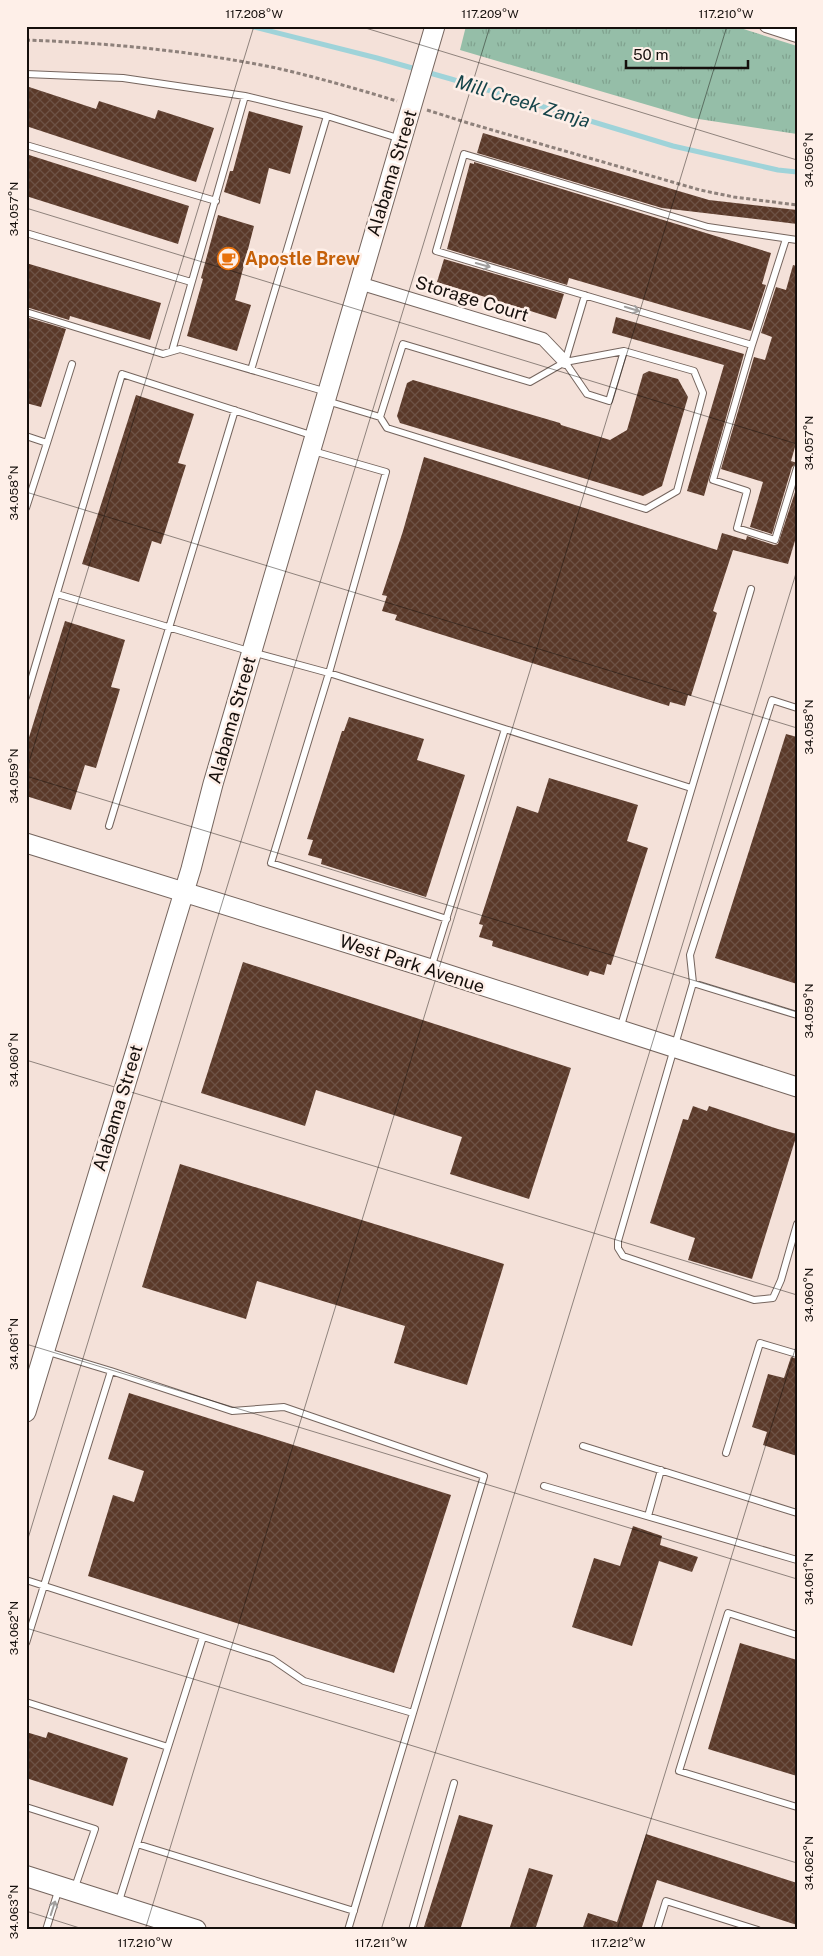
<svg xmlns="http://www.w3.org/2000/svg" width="823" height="1956" font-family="'Public Sans',sans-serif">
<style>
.grass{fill:url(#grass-tufts)}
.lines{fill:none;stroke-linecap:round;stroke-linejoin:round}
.stream{stroke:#9fd3d9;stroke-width:5}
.building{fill:url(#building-cross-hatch)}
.lane-casing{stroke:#75655e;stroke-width:8}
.street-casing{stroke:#75655e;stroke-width:14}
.secondary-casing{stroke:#75655e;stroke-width:21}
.primary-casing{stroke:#75655e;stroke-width:22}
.path{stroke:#8e817b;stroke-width:3;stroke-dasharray:4 2.5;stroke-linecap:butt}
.lane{stroke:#fff;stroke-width:6}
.street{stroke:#fff;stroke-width:12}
.secondary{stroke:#fff;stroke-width:19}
.primary{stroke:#fff;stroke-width:20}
.oneway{stroke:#a19f9e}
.ticks{fill:none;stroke:#150f0c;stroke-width:1;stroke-opacity:0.45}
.labels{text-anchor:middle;stroke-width:5;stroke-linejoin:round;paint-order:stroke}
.street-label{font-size:18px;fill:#150f0c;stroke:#feefe8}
.food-label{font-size:18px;font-weight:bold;fill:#c56008;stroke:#feefe8;text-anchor:start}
.water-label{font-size:19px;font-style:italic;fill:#15444a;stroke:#feefe8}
.neatline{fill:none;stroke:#150f0c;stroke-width:2}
.ticks-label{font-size:12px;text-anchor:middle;fill:#150f0c}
</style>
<defs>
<pattern id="grass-tufts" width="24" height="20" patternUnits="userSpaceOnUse" patternTransform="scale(1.25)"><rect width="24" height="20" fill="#95bea8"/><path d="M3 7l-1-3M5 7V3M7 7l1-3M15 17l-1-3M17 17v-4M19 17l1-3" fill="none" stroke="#80a28f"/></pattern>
<pattern id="building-cross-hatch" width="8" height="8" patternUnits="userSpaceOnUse" patternTransform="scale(1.25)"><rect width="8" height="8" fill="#5a3929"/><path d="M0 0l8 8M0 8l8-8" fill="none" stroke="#6d5245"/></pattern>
</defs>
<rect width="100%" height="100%" fill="#f4e1d9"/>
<path class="grass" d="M466,26H734L797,46V134L692,118L460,50Z"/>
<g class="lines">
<path class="stream" d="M250,26L377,58L451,79L673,146L778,170L797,172"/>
</g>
<path class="building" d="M26,86L96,109L99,101L155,119L158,110L214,128L196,182L26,126Z
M249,111L303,126L290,174L269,168L260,204L224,192L230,171H233Z
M483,133L709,200L797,210V224L662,208L477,153Z
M26,154L189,206L178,244L26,196Z
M474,162L771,253L762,284L766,285L751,331L569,278L567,285L447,249L470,163L474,164Z
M218,215L254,226L235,300L251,305L237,351L187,336L203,279L201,278Z
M444,259L564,294L556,319L437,282Z
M26,263L161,303L150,340L70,316L69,320L26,307Z
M793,265L797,266V440L791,461L797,463L792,467L772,534L750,527L763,482L721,469L754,357L765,360L772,337L761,333L776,287L786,290Z
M26,317L66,329L41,407L26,403Z
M616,317L744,354L704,496L687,491L724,365L612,333Z
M649,371L678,379L688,397L662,486L643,496L400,423L397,416L407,383L413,380L560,423L561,425L610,440L627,430L643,374Z
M136,395L194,414L178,463L186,465L161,544L152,541L139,582L82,564Z
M424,457L717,550L722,533L746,540L747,536L774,545L778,544L797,486V534L788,564L733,550L713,611L717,613L691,696L688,695L685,706L670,702L669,706L395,620L397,615L382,611L387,596L382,595L403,531Z
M65,621L125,640L111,687L120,689L96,768L85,765L71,810L26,796V747Z
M349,717L424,739L417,760L465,775L426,897L321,864L322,859L308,855L313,840L307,839L342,731H344Z
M786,734L797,737V984L715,958Z
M549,778L638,805L627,841L648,848L611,965L607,964L604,975L590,971L588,976L492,946L493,941L479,937L483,925L479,924L517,806L538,813Z
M243,962L571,1068L529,1199L450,1174L462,1137L316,1090L305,1126L201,1093Z
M693,1106L707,1111L709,1106L778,1129L797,1134L752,1279L688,1260L695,1238L650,1223L683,1119L688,1120Z
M180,1164L504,1264L467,1385L394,1363L405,1326L257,1281L246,1319L142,1287Z
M791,1357L797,1359V1456L763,1445L767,1432L752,1427L768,1374L784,1378Z
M129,1393L451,1495L394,1673L88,1576L113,1495L134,1502L144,1471L108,1459Z
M633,1526L662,1536L660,1545L698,1557L692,1572L659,1561L632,1646L572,1627L594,1558L620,1566Z
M740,1643L797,1660V1776L708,1749Z
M26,1732L46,1738L48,1732L128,1758L113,1806L26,1778Z
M459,1815L493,1825L460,1930H423Z
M646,1834L797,1883V1925L657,1880L641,1930H582L588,1913L617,1922Z
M529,1868L553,1875L535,1930H509Z"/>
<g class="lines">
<defs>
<path id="lane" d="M26,74L123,78L245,96L327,116L401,139
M26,145L216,201
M26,233L191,282
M786,239L752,345L713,480L747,491L737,528L775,540L797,468
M26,312L163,354L180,349L327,392
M752,345L436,251L464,154L708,227L797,240
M172,351L245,96
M565,362L587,394L609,401L624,351
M565,362L585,295
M251,370L327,116
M327,401L380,417L387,428L646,509L677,491L703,393L694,371L624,351L565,362L530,382L403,344L380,417
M26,436L47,443L26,508
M47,443L72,364
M57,594L252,652L329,673L386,472L313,451
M26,697L122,374L314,436
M505,729L691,788
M109,826L235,410
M431,968L505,729L329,673L271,863L447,919
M693,983L690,955L772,700L797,708
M797,1015L693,983L618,1241V1248L623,1256L754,1300L773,1298L781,1280L797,1224
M620,1029L751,589
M45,1351L111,1371L232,1411L284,1407L484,1476L348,1930
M583,1446L797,1513
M726,1453L760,1343L797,1354
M544,1486L797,1560
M648,1516L661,1470
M26,1580L272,1659L304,1681L413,1713
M797,1635L728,1613L679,1771L797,1807
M26,1643L111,1371
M26,1702L168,1747L137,1844
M168,1747L203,1637
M26,1807L95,1829L74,1890
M118,1904L137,1844L354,1911
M46,1930L59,1888
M412,1930L454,1783
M657,1930L666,1901L758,1930"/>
<path id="street" d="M766,26L797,36
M359,283L543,339L565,362"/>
<path id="secondary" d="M26,843L431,969L797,1087
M26,1412L191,869L213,784L435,26"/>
<path id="primary" d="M26,1876L196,1930"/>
</defs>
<use href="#lane" class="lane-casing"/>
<use href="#street" class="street-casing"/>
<use href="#secondary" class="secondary-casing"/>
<use href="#primary" class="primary-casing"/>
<path class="path" d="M26,40C110,43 193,51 276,68C316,77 357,89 397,101
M427,110L468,123L700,190L734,197L797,205"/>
<use href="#lane" class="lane"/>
<use href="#street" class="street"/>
<use href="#secondary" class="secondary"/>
<use href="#primary" class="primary"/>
</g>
<defs><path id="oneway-shaft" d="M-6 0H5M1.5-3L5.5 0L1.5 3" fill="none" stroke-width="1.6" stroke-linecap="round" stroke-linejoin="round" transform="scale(1.25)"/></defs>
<g class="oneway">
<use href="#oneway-shaft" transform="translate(483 265) rotate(16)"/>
<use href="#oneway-shaft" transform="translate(632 309) rotate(17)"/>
<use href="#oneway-shaft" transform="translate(53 1908) rotate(-72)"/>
</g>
<path class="ticks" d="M359,26L797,160M26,208L797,444M26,492L797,728M26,772L254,26M26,776L797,1012M26,1060L797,1295M26,1344L797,1579M26,1545L490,26M26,1628L797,1863M26,1911L86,1930M145,1930L727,26M381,1930L797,570M617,1930L797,1343"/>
<defs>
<symbol id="cafe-ring" viewBox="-11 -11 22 22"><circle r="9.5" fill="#feefe8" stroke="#e8710a" stroke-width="1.5"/><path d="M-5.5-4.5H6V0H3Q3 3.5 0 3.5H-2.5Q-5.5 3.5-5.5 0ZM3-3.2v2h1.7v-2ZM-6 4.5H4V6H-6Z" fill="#e8710a"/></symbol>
</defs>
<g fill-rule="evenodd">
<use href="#cafe-ring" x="216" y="246" width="25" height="25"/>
</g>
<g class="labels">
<g class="street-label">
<text transform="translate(392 173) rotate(-73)" y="6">Alabama Street</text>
<text transform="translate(472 299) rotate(17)" y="6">Storage Court</text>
<text transform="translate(232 720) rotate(-74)" y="6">Alabama Street</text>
<text transform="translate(412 964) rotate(18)" y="6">West Park Avenue</text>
<text transform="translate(118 1108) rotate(-73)" y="6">Alabama Street</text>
</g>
<g class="food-label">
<text x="245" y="265">Apostle Brew</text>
</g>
<g class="water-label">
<text transform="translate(523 101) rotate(17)" y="7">Mill Creek Zanja</text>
</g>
</g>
<rect width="823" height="1956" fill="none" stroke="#feefe8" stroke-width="55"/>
<path d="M626 60v8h122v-8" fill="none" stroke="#150f0c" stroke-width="2.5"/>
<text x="633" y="60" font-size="15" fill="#150f0c" stroke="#feefe8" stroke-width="4" paint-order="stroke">50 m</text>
<rect x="28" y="28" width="768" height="1900" class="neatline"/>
<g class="ticks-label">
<text x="254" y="18">117.208°W</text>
<text x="490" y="18">117.209°W</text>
<text x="726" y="18">117.210°W</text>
<text transform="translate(809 160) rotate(-90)" y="4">34.056°N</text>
<text transform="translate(14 209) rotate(-90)" y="4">34.057°N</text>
<text transform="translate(809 443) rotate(-90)" y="4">34.057°N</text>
<text transform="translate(14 493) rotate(-90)" y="4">34.058°N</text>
<text transform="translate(809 727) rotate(-90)" y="4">34.058°N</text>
<text transform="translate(14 776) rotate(-90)" y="4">34.059°N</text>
<text transform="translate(809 1011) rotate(-90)" y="4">34.059°N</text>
<text transform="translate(14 1060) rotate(-90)" y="4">34.060°N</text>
<text transform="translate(809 1295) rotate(-90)" y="4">34.060°N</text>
<text transform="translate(14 1344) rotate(-90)" y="4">34.061°N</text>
<text transform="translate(809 1579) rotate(-90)" y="4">34.061°N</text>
<text transform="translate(14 1628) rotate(-90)" y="4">34.062°N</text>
<text transform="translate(809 1863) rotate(-90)" y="4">34.062°N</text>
<text transform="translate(14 1912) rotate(-90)" y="4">34.063°N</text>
<text x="145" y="1947">117.210°W</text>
<text x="381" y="1947">117.211°W</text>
<text x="618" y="1947">117.212°W</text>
</g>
</svg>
